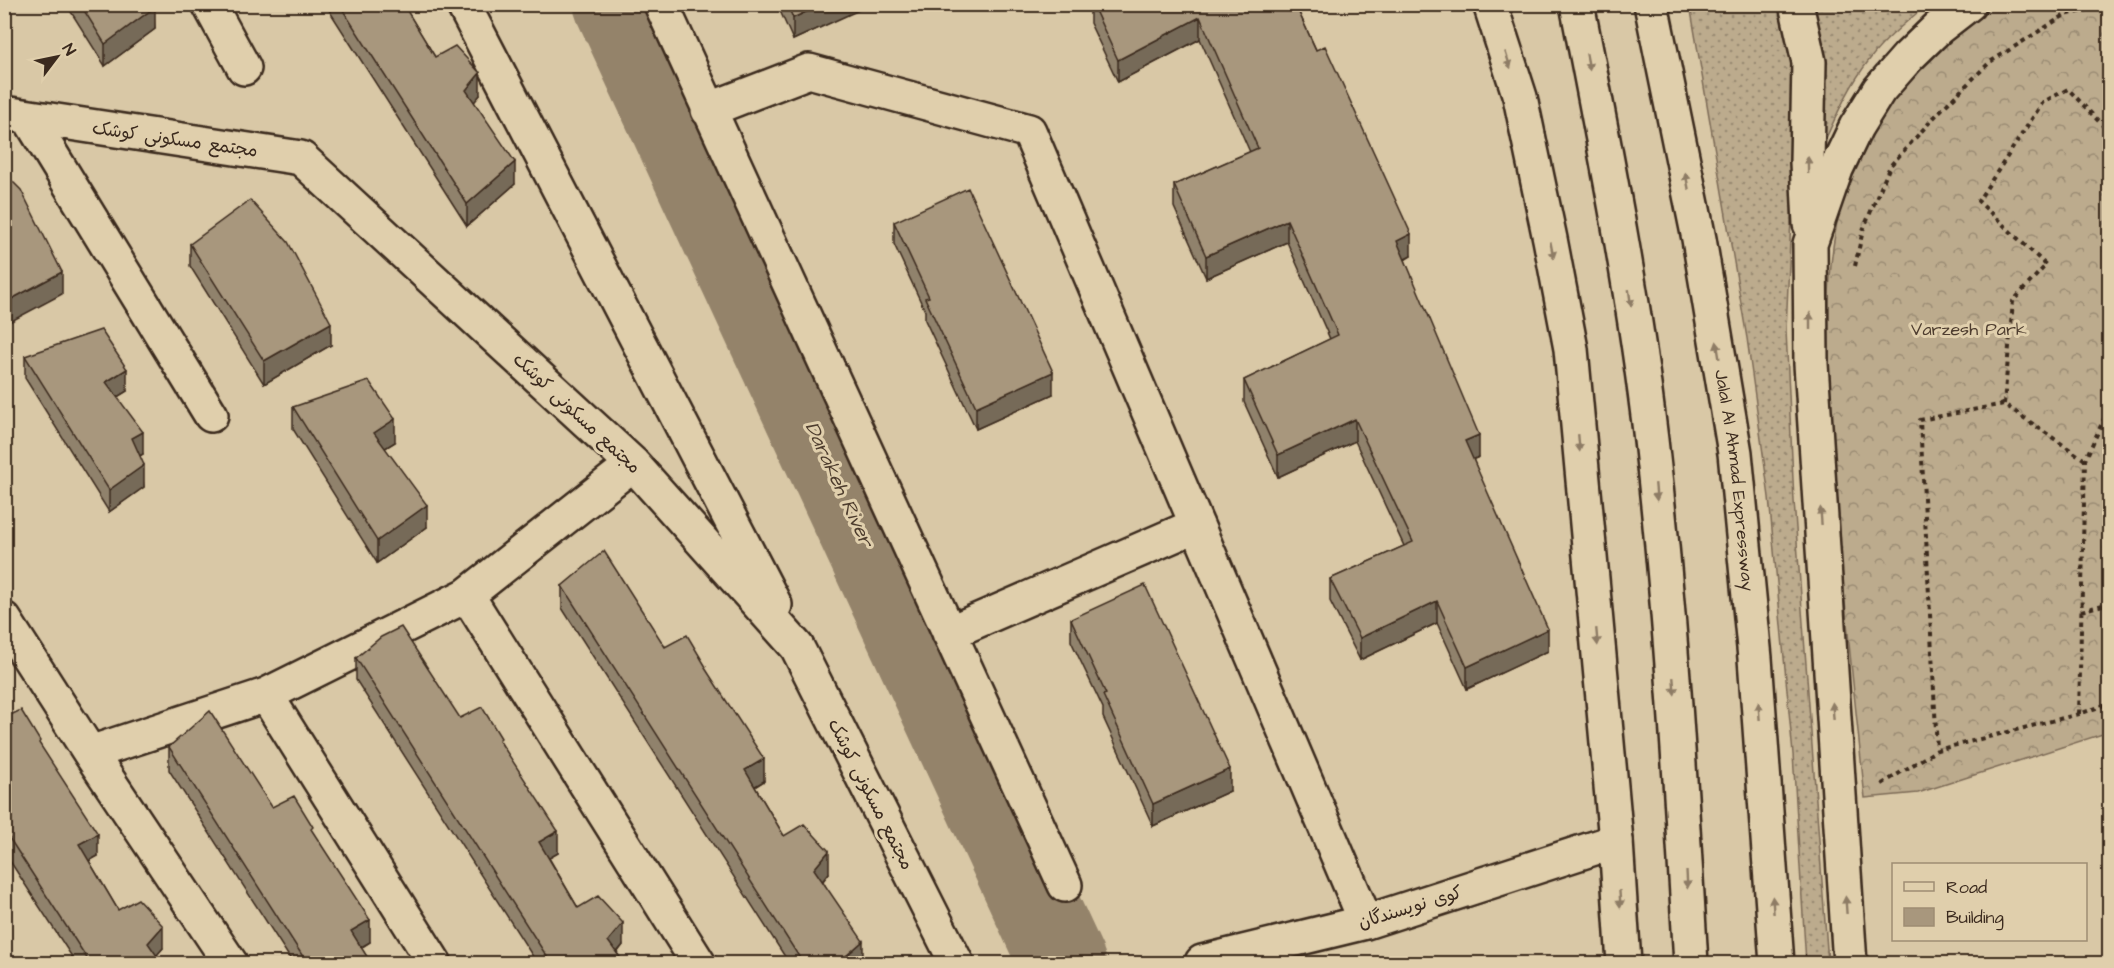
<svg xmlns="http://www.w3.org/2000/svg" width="2114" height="968" font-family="'Architects Daughter','Playpen Sans Arabic',sans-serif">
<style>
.grass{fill:url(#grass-dots);stroke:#7c6a56;stroke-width:1.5}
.forest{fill:url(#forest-crowns);stroke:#7c6a56;stroke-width:1.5}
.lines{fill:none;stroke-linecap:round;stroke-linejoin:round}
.river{stroke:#94836a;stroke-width:87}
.minor-casing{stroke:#3b2a1e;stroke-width:38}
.highway-casing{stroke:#3b2a1e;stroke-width:38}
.path{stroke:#3b2a1e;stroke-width:4;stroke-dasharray:4.5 4.5;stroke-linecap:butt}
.minor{stroke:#e0cfac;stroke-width:33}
.highway{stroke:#e0cfac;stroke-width:33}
.wall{fill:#90826c;stroke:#3b2a1e;stroke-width:1.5}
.shaded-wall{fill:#766a58;stroke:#3b2a1e;stroke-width:1.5}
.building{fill:#a8977d;stroke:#3b2a1e;stroke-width:1.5}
.oneway{fill:#8e7c65}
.labels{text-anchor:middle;stroke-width:6;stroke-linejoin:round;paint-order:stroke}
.street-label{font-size:18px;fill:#3b2a1e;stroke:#e0cfac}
.park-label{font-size:18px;fill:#4e3d2f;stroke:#e0cfac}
.water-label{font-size:20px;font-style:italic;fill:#4d3c2d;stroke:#e0cfac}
</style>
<defs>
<pattern id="grass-dots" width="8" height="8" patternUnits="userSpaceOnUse" patternTransform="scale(1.5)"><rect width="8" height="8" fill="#bcab8d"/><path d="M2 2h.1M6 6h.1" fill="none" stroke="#9a8b73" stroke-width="1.8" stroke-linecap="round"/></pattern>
<pattern id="forest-crowns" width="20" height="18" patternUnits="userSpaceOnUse" patternTransform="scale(1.5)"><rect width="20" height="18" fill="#bcab8d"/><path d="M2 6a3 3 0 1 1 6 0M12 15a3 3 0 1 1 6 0" fill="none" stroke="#9a8b73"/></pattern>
</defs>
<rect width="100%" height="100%" fill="#d9c8a6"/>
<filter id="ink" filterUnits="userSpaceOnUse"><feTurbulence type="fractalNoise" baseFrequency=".0167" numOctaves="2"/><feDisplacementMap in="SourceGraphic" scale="12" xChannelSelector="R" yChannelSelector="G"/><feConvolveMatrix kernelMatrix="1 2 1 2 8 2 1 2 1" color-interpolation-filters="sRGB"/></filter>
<g filter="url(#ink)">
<path class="grass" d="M1690,5H1782L1793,46L1792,196L1786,330L1794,501L1828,963H1806L1793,754L1769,497L1747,338Z
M1814,5H1927C1908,20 1885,39 1870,59C1847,88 1833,123 1818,156L1826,111L1823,54Z"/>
<path class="forest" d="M1994,5H2109V732L1918,793L1865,798C1851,664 1836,530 1830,395C1828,339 1826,283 1836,228C1838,216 1839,203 1843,192C1860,145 1889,98 1924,61C1945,40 1970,22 1994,5Z"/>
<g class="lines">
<path class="river" d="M617,4L1063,964"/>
<defs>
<path id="minor" d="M209,4L244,68
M463,4L775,605
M661,4L1065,885
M708,110L809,71L1029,131L1366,922
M4,113L301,158L633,464L797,647L957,964
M29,118L211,415
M467,595L699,964
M4,619L90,753L266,695L467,595L633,464
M949,633L1197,525
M266,695L435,964
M90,753L231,964
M1202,962L1366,922L1616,841"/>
<g id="highway">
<path d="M1490,4L1520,97L1550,239L1571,349L1616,841L1624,964"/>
<path d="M1577,4C1605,149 1634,294 1651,440C1671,614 1681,789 1691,964"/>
<path id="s1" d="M1651,4L1699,239L1735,453L1755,658L1777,964"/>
<path d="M1796,4L1809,62L1807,162L1810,224"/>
<path d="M1850,964L1811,364L1810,244L1836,169L1856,127L1879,90L1908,57L1938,28L1969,4"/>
</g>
</defs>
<use href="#minor" class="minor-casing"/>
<use href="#highway" class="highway-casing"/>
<path class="path" d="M1855,266L1863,230L1890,166L1939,112L1990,62L2065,15L2110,5
M2004,404L2013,301L2046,265L1978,201L2043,102L2068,89L2110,133
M2085,460L2004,404L1920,420L1937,750L2079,714L2110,703
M2081,611L2110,603
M2079,714L2085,460L2110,406
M1882,784L1937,750"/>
<use href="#minor" class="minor"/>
<use href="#highway" class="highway"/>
</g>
<path class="wall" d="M66,4H153L155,29L105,66Z
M325,4H412L405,8L435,57L480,95L474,102L515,184L467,226Z
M777,4H870L793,40Z
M1090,4H1295L1411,256L1405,260L1479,457L1473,459L1548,651L1467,689L1437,623L1360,660L1330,601V579L1404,546L1355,441L1278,477L1244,402V380L1330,339L1287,242L1206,278L1174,207V185L1250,152L1200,39L1118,82L1090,23Z
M894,222L1053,394L976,429L925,320V311L894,244Z
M190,244L331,345L264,384L190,266Z
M25,356L127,391L117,397L143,454L140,456L144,487L109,512L25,378Z
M293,407L395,442L385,448L427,527L377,563L293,429Z
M562,586L706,670L764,781L755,787L784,836L829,873L823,881L863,963H789L562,608Z
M1071,619L1230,791L1153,826L1103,717V708L1071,641Z
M356,658L460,718L501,743L558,853L549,858L578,908L623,945L617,953L624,963H537L356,680Z
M4,718L40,745L98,856L89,861L118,910L163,948L156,956L162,963H76L4,852Z
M169,747L272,807L313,833L370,942L361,948L371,963H293L169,770Z"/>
<path class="shaded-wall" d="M396,4H412L396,13Z
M823,4L870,5L793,40V18Z
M155,7V29L105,66V44Z
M1200,17V39L1118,82V60Z
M480,73V95L466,112V90Z
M515,162V184L467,226V204Z
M1287,220V242L1206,278V256Z
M1411,234V256L1397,263V241Z
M62,272V294L4,325V303Z
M331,323V345L264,384V361Z
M127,369V391L106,404V382Z
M1053,372V394L976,429V407Z
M395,419V442L374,455V433Z
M1355,419V441L1278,477V455Z
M143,432V454L132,460V438Z
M1479,435V457L1465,463V441Z
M144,465V487L109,512V490Z
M427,505V527L377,563V541Z
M1437,601V623L1360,660V638Z
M1548,629V651L1467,689V667Z
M764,759V781L745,792V770Z
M1230,769V791L1153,826V804Z
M558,831V853L539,864V842Z
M98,834V856L79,866V844Z
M829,851V873L814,891V869Z
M370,920V942L351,953V931Z
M623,923V945L608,963V941Z
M163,926V948L150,963L148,943Z
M863,941V963H838Z"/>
<path class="building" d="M80,4H153L155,7L105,44Z
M339,4H403L435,57L455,46L480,73L466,90L515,162L467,204Z
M787,4H823L793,18Z
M1092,4H1295L1316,50L1325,46L1411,234L1397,241L1479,435L1465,441L1548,629L1467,667L1437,601L1360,638L1330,579L1413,542L1355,419L1278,455L1244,380L1338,335L1287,220L1206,256L1174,185L1258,148L1200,17L1118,60Z
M4,173L21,190L62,272L4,303Z
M968,188L1053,372L976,407L925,298L929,297L894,222Z
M250,200L288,242L331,323L264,361L190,244Z
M101,330L127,369L106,382L143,432L132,438L144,465L109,490L25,356Z
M369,381L395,419L374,433L427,505L377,541L293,407Z
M604,551L665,647L687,635L706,667L705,668L764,759L745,770L784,836L804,824L829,851L814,869L863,941L838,963H803L562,586Z
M1145,585L1230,769L1153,804L1103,695L1106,694L1071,619Z
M401,627L460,718L482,707L501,738L499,740L558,831L539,842L578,908L598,896L623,923L608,941L624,963H551L356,658L381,637Z
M21,710L40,741L39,743L98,834L79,844L118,910L138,899L163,926L148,943L162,963H90L4,830V718Z
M210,711L272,807L294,796L313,827L311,829L370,920L351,931L371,963H307L169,747Z"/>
<defs><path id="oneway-solid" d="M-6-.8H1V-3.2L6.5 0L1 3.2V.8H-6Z" transform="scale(1.5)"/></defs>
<g class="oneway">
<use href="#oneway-solid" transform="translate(1508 60) rotate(72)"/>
<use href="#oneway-solid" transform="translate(1588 62) rotate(79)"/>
<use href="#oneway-solid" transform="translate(1808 165) rotate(-91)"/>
<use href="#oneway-solid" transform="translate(1687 181) rotate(-101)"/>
<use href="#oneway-solid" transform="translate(1552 250) rotate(79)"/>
<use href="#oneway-solid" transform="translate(1630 298) rotate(82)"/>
<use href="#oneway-solid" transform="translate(1810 321) rotate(-90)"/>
<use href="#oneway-solid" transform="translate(1718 350) rotate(-99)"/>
<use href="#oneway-solid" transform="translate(1579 443) rotate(85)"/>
<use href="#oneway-solid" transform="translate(1656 492) rotate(85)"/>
<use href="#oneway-solid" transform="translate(1821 516) rotate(-94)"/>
<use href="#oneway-solid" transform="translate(1597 637) rotate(85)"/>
<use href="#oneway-solid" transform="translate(1674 686) rotate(85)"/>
<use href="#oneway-solid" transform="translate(1759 711) rotate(-94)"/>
<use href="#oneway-solid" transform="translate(1833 711) rotate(-94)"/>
<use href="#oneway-solid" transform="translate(1687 880) rotate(87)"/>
<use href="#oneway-solid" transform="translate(1620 899) rotate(86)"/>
<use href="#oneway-solid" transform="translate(1773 905) rotate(-94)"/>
<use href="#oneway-solid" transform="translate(1846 905) rotate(-94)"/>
</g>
</g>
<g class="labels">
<g class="street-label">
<text transform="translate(175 139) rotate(8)" y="6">مجتمع مسکونی کوشک</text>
<text transform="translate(577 413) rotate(43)" y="6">مجتمع مسکونی کوشک</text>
<text dy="6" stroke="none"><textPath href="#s1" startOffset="484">Jalal Al Ahmad Expressway</textPath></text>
<text transform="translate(871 794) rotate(63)" y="6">مجتمع مسکونی کوشک</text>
<text transform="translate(1410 907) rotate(-17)" y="6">کوی نویسندگان</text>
</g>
<g class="park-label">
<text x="1969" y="335">Varzesh Park</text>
</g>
<g class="water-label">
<text transform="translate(840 484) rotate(65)" y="7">Darakeh River</text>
</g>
</g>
<rect width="2114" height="968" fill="none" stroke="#e0cfac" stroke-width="24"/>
<rect x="12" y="12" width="2090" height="944" fill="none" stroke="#3b2a1e" stroke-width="2" filter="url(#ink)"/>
<rect x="1892" y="863" width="195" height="78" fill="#e0cfac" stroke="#9e8d73" stroke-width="1.5"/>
<rect x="1904" y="882" width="30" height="9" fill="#e0cfac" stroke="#9e8d73" stroke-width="1.5"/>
<text x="1946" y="893" font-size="18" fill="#3b2a1e">Road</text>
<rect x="1904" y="908" width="30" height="18" fill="#a8977d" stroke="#9e8d73" stroke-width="1.5"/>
<text x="1946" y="923" font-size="18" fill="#3b2a1e">Building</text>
<g transform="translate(57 57) rotate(58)" stroke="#e0cfac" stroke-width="4.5" paint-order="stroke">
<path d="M0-4.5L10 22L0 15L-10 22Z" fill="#3b2a1e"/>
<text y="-9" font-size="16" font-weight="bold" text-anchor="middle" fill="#3b2a1e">N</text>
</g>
</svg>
